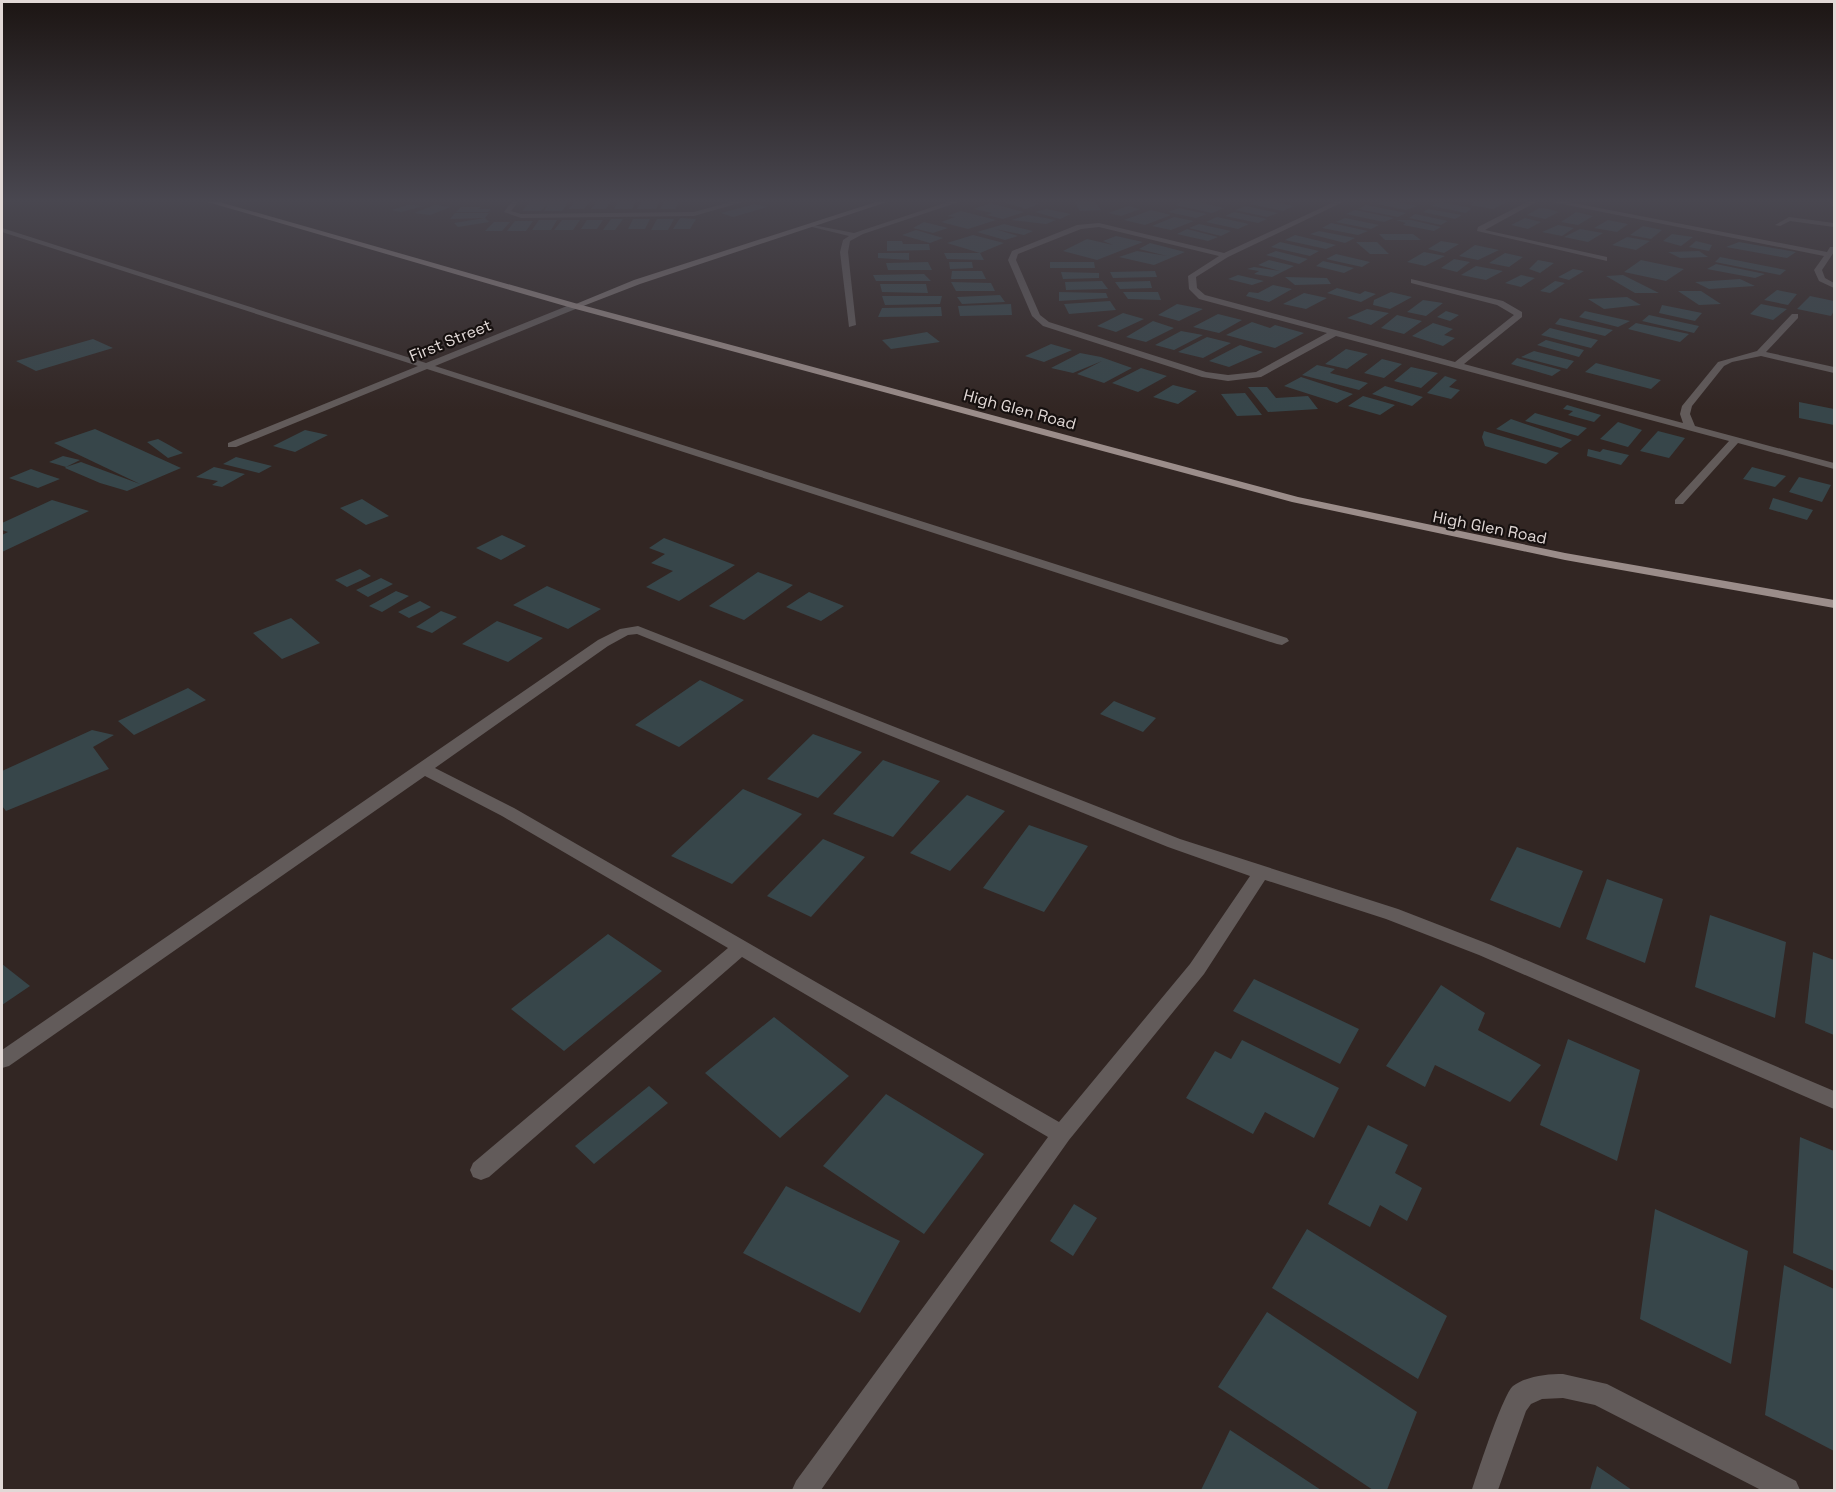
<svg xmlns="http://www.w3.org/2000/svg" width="1836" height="1492" font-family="'Space Grotesk',sans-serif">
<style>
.building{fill:#37464a}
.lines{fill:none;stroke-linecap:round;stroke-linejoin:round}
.lane{fill:#625b5a;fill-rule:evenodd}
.street{fill:#625b5a;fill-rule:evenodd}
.secondary{fill:#827775;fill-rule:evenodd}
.primary{fill:#9b8d8a;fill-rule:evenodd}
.labels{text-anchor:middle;stroke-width:4.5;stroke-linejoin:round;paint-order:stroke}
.far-street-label{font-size:16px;fill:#e1d8d6;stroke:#16100f}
</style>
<rect width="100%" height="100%" fill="#322623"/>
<path class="building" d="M531,201H550L541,211H522Z
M550,201H569L562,211H544Z
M575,201H590L584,209H569Z
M597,201H611L606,209H591Z
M619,201H636L632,209H614Z
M642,201H660L656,209H637Z
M665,201H679L675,209H660Z
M1000,201H1027L1039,204L1026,209Z
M1074,201H1095L1101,210L1080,211Z
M1183,201H1195L1224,208L1212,213L1175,205Z
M1256,201H1270L1294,206L1283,211L1250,204Z
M1382,201H1392L1417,206L1406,210L1377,204Z
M1477,201H1509L1493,209L1470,205Z
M1441,202L1472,208L1466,213L1432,206Z
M990,203L1024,212L1003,219L987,215L992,213L974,209Z
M755,204L767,207L733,217L721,213Z
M408,205L424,206L401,212L391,210Z
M435,205L451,207L430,215L414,213Z
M1366,205L1406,213L1398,217L1358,209Z
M1128,206L1140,209L1121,216L1108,213Z
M1246,206L1278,213L1267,217L1235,210Z
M461,207H481L479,209H491L488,212H456Z
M1179,208L1207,214L1196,218L1168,212Z
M1539,208L1549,209L1559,212L1545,219L1527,215Z
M1046,209L1071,214L1060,219L1035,212Z
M1428,209L1462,215L1455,219L1423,212Z
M1151,210L1171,215L1145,225L1124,220Z
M1355,210L1394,218L1384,222L1346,214Z
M961,211L996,220L968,229L941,222L955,217L947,216Z
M1234,212L1267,219L1258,223L1225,216Z
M1576,212L1593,216L1578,225L1561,222Z
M455,213H489L485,218L489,222L458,227L454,223L485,218L450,219Z
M1415,214L1448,221L1441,225L1409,218Z
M1028,215L1056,220L1046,224L1011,220Z
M1174,217L1194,221L1171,230L1152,226Z
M1217,217L1249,224L1238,229L1206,222Z
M680,218L696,219L690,229H673Z
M1345,218L1379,225L1371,229L1336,222Z
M1525,218L1541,222L1528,229L1511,225Z
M611,219H623L615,230H603Z
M633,219H650L645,229H628Z
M657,219H674L668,230H651Z
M539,220H557L551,230H532Z
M562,220H580L573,230H554Z
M587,220H603L597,229H581Z
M1396,220H1411L1441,227L1434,231L1403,225L1406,223Z
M1608,220L1628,224L1617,232L1594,228Z
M515,221H533L526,231H507Z
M494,222H510L502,231H485Z
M924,222L948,228L933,233L913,228Z
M1331,223L1368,231L1358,235L1322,228Z
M1004,224L1033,231L1024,235L995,229L1018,236L1005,240L977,232Z
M1199,224L1231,231L1221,236L1189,228Z
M1558,225L1574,228L1562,236L1542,232Z
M1643,226L1662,230L1651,239L1630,235Z
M1187,229L1218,237L1208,241L1177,234Z
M1580,229L1603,233L1588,242L1564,237Z
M916,230L943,238L930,243L902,235Z
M1319,231L1355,238L1345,243L1310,234Z
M1379,234H1413L1421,240H1385Z
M1672,234L1693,237L1681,246L1663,241Z
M973,235L1004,243L980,253L947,243Z
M1295,235L1336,245L1326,249L1285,240Z
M1116,236L1143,242L1097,260L1063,251L1087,239L1113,245L1103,241Z
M1627,237L1650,241L1636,250L1612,245Z
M887,241H902L903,244H929L930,250L887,251Z
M1441,241L1459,244L1444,253L1428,249Z
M1696,241L1712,245L1709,251L1689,247Z
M1280,242L1319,251L1310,256L1271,247Z
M1356,242H1377L1389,254H1370Z
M1739,242L1796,252L1787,258L1726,247Z
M1150,243L1185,252L1154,265L1119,257L1137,251L1167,256L1139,249Z
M1475,245L1499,250L1478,260L1459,256Z
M1276,251L1308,259L1299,264L1266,255Z
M1699,251L1708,257L1680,258L1668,252Z
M1424,252L1445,256L1425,266L1407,262Z
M878,253H909V260L878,258Z
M944,253H980L984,260L947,259Z
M1505,253L1523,257L1509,267L1489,263Z
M1336,254L1370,262L1362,267L1326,259Z
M1720,257L1786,270L1780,275L1715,262Z
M1454,259L1470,262L1457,272L1441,268Z
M1269,260L1294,266L1272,277L1254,274L1259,271L1247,269L1254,267L1280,271L1258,265Z
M1538,260L1554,263L1540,273L1529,269Z
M1641,260L1684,269L1666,281L1624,272Z
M1323,261L1354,268L1344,273L1316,266Z
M928,262L932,270H888L886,263Z
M949,262H972L973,268L950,269Z
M1050,262H1094L1095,268H1050Z
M1716,264L1765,274L1755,278L1707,269Z
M1476,266L1503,271L1486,280L1461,275Z
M1573,269L1584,271L1569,280L1558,277Z
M952,271H982L986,279H951Z
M1155,271L1157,277L1113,278L1110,272Z
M1061,272L1099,273V278L1063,279Z
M924,274L931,281H876L873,275Z
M1238,275L1264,281L1252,285L1228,279Z
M1521,275L1535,278L1521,287L1505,283Z
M1623,275L1659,293H1635L1606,276Z
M1285,277L1327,278L1331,284L1295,285Z
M1740,279L1755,286L1709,289L1695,282Z
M1102,281L1108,289L1066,290L1065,282Z
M1150,281L1152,288L1120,289L1115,282Z
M1555,281L1565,283L1550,293L1540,291Z
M951,282L991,283L995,291H956Z
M880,284H926L928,293L882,292Z
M1273,285L1292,289L1269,302L1246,296L1249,292L1258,293Z
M1337,288L1360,294L1365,291L1376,294L1361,302L1327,293Z
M1777,290L1797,294L1788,305L1764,300Z
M1678,291H1701L1721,304L1699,305Z
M1059,292L1106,293L1108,298L1059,301Z
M1123,292H1158L1161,300L1128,299Z
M1391,292L1412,297L1390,309L1373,305L1374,300Z
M1304,293L1327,298L1306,309L1283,304Z
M1000,295L1005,302L962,304L957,297Z
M882,296H942L940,304L885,305Z
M1810,296L1834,301V311L1831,316L1797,309Z
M1627,297L1641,305L1604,309L1588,299Z
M1423,300L1443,303L1426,316L1407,312Z
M1110,301L1116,310L1069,314L1064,304Z
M1011,304L1012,315L960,316L958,306Z
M1177,304L1203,309L1179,321L1158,315Z
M1761,304L1787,309L1773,320L1750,314Z
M1662,305L1702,313L1695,321L1659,313Z
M941,307L942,316L878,317L882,308Z
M1367,309L1389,313L1371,325L1347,318Z
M1446,311L1459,315L1450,321L1437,317Z
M1585,311L1630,321L1618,327L1579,317Z
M1123,313L1144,319L1116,332L1097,326Z
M1218,314L1242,320L1219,333L1193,327Z
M1397,315L1422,321L1404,334L1381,328Z
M1649,315L1699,326L1694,333L1642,321Z
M1560,318L1613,330L1605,336L1555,324Z
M1153,321L1174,328L1146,342L1126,337Z
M1252,322L1270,328L1275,325L1304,333L1275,348L1226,335Z
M1433,323L1453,329L1444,335L1455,338L1443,346L1412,336Z
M1636,323L1689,334L1680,342L1628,329Z
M1550,328L1598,340L1591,348L1541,335Z
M1181,331L1203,335L1174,350L1155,345Z
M927,332L940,342L891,349L882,340Z
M1207,337L1231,343L1203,358L1178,352Z
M93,339L113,348L36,371L16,361Z
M1546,340L1584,350L1579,357L1537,345Z
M1051,344L1072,350L1044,362L1025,356Z
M1240,345L1263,352L1229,367L1209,361Z
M1346,349L1368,354L1347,369L1325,364Z
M1534,351L1574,361L1567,369L1521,357Z
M1080,353L1101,357L1132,368L1104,383L1077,374L1102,361L1073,373L1051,368Z
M1517,358L1561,370L1552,376L1511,364Z
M1382,359L1402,364L1384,378L1364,373Z
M1596,363L1661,380L1651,389L1585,372Z
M1317,365L1335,369L1330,373L1368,383L1359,390L1302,375Z
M1411,367L1438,373L1421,388L1394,381Z
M1141,368L1167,376L1138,392L1112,383Z
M1445,376L1457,380L1449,387L1460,390L1451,399L1427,393Z
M1301,377L1353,394L1337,403L1284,386Z
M1173,385L1197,391L1178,404L1153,397Z
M1385,386L1423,397L1412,406L1372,394Z
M1248,387H1267L1276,398L1308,396L1318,409L1268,412Z
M1245,393L1262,415L1237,416L1221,394Z
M1363,396L1395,405L1380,415L1348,406Z
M1799,402L1834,409V425L1799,418Z
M1567,405L1601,415L1594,422L1568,415L1573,411L1563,409Z
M1535,413L1587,428L1578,436L1525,421Z
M1511,419L1572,440L1561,448L1496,429Z
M1618,422L1642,430L1628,447L1600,439Z
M95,429L181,468L127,491L100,483L65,468L66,467L49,462L63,456L80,460L66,467L81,462L140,484L54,443Z
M305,430L328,435L295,452L273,446Z
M1484,431L1559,453L1546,464L1485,446L1482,437Z
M1658,431L1685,438L1669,458L1640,451Z
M158,439L169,445L183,453L168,458L147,442Z
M1588,449L1600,452L1603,449L1629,455L1621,465L1587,456Z
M236,457L272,466L259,473L223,464Z
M214,467L245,474L222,487L212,485L218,481L196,477Z
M1752,467L1786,476L1775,487L1743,479Z
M31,469L45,474L60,479L38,488L9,478Z
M1799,477L1831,485L1822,502L1789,492Z
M1773,498L1813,510L1807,520L1769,509Z
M362,499L389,516L366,525L340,508Z
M52,500L89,511L2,552V535L8,532L2,530V523Z
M502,535L526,546L501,560L476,548Z
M664,538L735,565L679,601L646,587L673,571L651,563L665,554L649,548Z
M360,569L371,576L347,587L335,580Z
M758,572L793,585L744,620L709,606Z
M381,578L393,584L368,597L356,590Z
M547,586L601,609L568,629L513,605Z
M396,591L409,596L382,612L369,606Z
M809,592L844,606L821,621L786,607Z
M420,601L431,607L409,618L398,612Z
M441,611L457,617L432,633L416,627Z
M291,618L320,643L282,659L253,633Z
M497,621L543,638L508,662L462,644Z
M700,680L744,700L679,747L635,725Z
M188,688L206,700L134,735L118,721Z
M1114,701L1156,718L1143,732L1100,714Z
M92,730L114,735L93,747L109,769L6,811L2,806V771Z
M813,734L862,752L818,798L767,779Z
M883,760L940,781L893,837L833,814Z
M743,789L802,814L732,884L671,856Z
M967,795L1005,811L950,871L910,853Z
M1029,825L1088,846L1044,912L983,888Z
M823,839L865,857L811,917L767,896Z
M1517,847L1583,871L1560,928L1490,900Z
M1607,879L1663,899L1645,963L1586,939Z
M1710,915L1786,942L1775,1018L1695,987Z
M608,934L662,971L564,1051L511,1009Z
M1813,952L1834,960V1035L1805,1023Z
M2,964L30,986L2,1005Z
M1254,979L1359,1029L1340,1064L1233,1011Z
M1441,985L1485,1013L1478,1030L1541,1065L1510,1102L1435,1065L1425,1087L1386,1066Z
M774,1017L849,1076L780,1138L705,1073Z
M1568,1039L1640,1070L1617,1161L1540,1125Z
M1242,1040L1339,1088L1314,1138L1265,1112L1253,1134L1186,1098L1215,1051L1231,1059Z
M649,1086L668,1103L594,1164L575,1146Z
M886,1094L984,1154L924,1234L823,1166Z
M1368,1125L1408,1145L1395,1173L1422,1188L1407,1221L1380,1205L1370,1227L1328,1204Z
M1800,1137L1834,1151V1271L1793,1253Z
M786,1186L900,1241L860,1313L743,1253Z
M1074,1204L1097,1218L1073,1256L1050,1241Z
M1655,1209L1748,1251L1731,1364L1640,1319Z
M1307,1229L1447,1316L1418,1379L1272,1288Z
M1784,1265L1834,1289V1451L1765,1415Z
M1267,1312L1417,1412L1387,1490H1373L1218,1387Z
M1230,1430L1321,1490H1201Z
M1597,1466L1632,1490H1590Z"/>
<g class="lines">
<path class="lane" d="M1834,201V207L1832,206L1831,202Z
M1789,217L1834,223V227L1790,221L1780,226L1775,225Z"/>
<path class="street" d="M512,201H519L511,211L521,214L694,212L734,201H746L694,216L521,218L504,212Z
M951,201H962L863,234L850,241L848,252L856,325L849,327L840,252L843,240L849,236L808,226V224L854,233Z
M1336,201H1345L1228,257L1196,277L1197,288L1205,295L1455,362L1514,315L1497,305L1411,283V279L1503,301L1522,312V317L1464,364L1683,423L1680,414L1682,406L1718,362L1757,351L1792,314H1798V318L1766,352L1834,367V373L1761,356L1732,362L1724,366L1692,406L1690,414L1695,426L1834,463V469L1738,443L1683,504H1675V500L1729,441L1336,336L1261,377L1228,381L1202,377L1043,326L1032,316L1008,260L1012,251L1077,225L1099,223L1224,253ZM1099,227L1219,256L1188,276L1189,289L1199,299L1327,333L1256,372L1228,375L1206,372L1049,322L1040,315L1016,260L1018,254L1081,229Z
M1529,201H1538L1485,230L1607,257V261L1477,231L1478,227Z
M1547,201H1563L1827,252L1830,247H1834V252L1822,270L1825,278L1834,283V288L1819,281L1814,270L1824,256Z
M2,228L426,363L572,304H578V308L435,366L1287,638L1289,641L1282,645L1277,644L427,369L236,447H228V443L418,366L2,232Z
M638,626L1180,839L1398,909L1491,945L1834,1091V1109L1479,955L1386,919L1265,880L1204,974L1069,1140L821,1490H792L796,1481L1048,1137L742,957L489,1177L481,1180L473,1177L470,1170L473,1163L728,948L502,816L425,776L9,1066L2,1068V1050L598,640L620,629ZM637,634L1168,847L1250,876L1190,964L1059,1122L514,808L435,768L608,646L628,635Z
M1563,1374L1607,1384L1796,1481L1800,1490H1761L1595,1405L1563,1398L1542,1399L1531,1404L1526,1411L1498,1490H1472C1477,1474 1503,1394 1513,1386C1527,1376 1547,1374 1563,1374Z"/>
<path class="secondary" d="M879,201H890L640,284L578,308L571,306L634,280Z"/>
<path class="primary" d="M204,201H216L578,304L1298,497L1565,553L1834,600V608L1565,560L1292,502L572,308Z"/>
</g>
<linearGradient id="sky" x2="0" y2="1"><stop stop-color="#1c1513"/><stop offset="0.49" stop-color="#494750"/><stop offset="1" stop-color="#494750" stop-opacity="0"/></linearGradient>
<rect width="1836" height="410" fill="url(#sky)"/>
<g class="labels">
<g class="far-street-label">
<text transform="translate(450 340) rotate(-22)" y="6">First Street</text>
<text transform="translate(1020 409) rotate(15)" y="6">High Glen Road</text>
<text transform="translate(1490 527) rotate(11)" y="6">High Glen Road</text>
</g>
</g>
<rect width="1836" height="1492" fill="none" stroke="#e1d8d6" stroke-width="6"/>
</svg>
